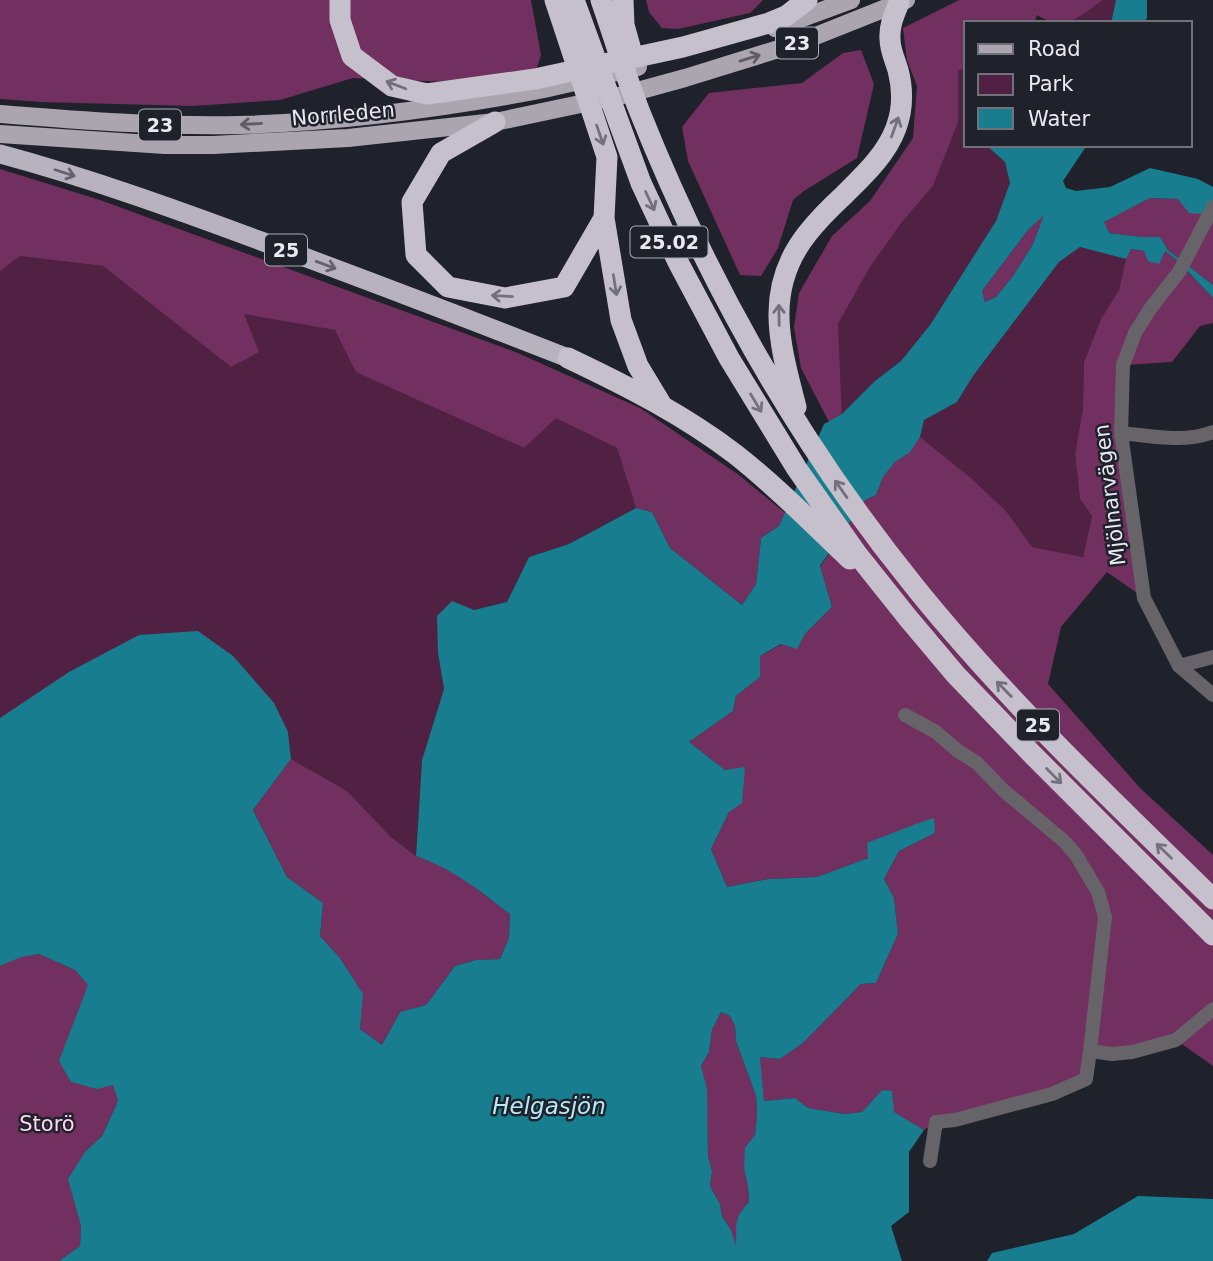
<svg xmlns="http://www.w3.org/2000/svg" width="1213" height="1261" font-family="'DejaVu Sans',sans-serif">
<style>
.green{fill:#512144}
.forest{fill:#723060}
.water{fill:#187d8e;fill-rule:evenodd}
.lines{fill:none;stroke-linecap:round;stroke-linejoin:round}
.minor{stroke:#666369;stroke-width:14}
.primary{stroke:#aba5b0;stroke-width:18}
.trunk{stroke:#b8b2be;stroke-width:19}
.motorway{stroke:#c6c0cd;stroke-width:21}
.oneway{stroke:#5e5c67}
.oneway2{stroke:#72707c}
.oneway3{stroke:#64626d}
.labels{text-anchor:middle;stroke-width:5;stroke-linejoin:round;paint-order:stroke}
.shield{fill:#1f212b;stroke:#acaeb6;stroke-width:2}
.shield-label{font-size:19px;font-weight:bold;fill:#e9eaf1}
.street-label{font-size:21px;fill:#e9eaf1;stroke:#1f212b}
.park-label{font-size:21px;fill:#fed5ef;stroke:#1f212b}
.water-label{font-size:23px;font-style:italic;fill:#b4e9f5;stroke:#1f212b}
</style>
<rect width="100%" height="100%" fill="#1f212b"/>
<path class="green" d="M1103,0H1116L1111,23H1069Z
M958,69H966V145H986L1005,162L1010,183L996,221L930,325L901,361L875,381L842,414L838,324L870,267L902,222L933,186L957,122Z
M1080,247L1126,259L1119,290L1101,319L1084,362L1083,408L1075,454L1080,499L1092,516L1083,557L1032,547L1006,511L971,478L920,437L924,420L957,402L973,376L1059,262Z
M20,256L103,266L231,367L243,313L335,330L357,372L524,448L555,417L617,448L636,508L569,544L529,557L507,602L474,610L438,653L444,689L422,760L416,856L391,837L347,791L291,759L288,732L233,656L15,710L0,718V271Z"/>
<path class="forest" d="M0,0H531L541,55L535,73L472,83L353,78L280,100L193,106L41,102L0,99Z
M646,0H763L750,13L678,29L662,28L649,12Z
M959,0H1103C1079,16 1066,33 1037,15L1034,23H966V69L958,70V122L933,186L902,222L870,267L838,324L842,414L829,422L801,368L794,327L799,293L832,236L870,201L913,138L917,86L907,60L903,28Z
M861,50L874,84L857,158L804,191L793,200L778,248L761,276L740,275L688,161L682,127L709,93L802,83L843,53Z
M0,169L100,200L518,353L640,408L739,475L785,513L779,526L761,538L756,584L742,605L670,548L652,512L636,508L617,448L556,418L524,448L356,372L335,330L244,314L259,352L231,367L103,266L20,256L0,271Z
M1150,198L1178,199L1213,215V285L1168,250L1160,237H1142L1109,233L1103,222Z
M1045,213L1033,244L1013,276L996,297L985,302L982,291L1028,230Z
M1131,249L1144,251L1164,250L1178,261L1213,298V323L1200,326L1172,362L1124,365L1121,433L1144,598L1107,572L1061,627L1048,684L1141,789L1213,855V1066L1176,1040L1091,1051L1086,1079L936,1122L924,1130L893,1112L892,1092L882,1090L862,1112L845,1114L808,1108L795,1098L764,1101L759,1057L780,1059L803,1043L861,984L876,983L898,934L894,898L884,879L899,851L935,833L817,877L768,879L727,887L711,849L729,812L745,768L725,770L689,742L733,711L736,696L760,677V656L782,644L797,648L805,634L832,607L820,567L865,500L876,495L883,477L895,462L909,452L920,437L971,478L1006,511L1032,547L1083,557L1092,516L1080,499L1075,454L1083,408L1084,362L1101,319L1119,290L1126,259Z
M291,759L347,791L391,837L416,856L437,864L461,877L510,914L509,938L500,959L476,960L455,966L426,1005L400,1012L382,1045L360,1029L362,993L340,958L320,936L323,903L287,877L253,810Z
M39,954L75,970L89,985L59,1062L113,1084L118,1101L102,1136L85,1152L69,1179L81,1226L80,1246L59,1261H0V966L21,956Z
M721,1012L730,1016L735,1026L736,1041L756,1096L757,1115L755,1135L744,1168L748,1187L749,1202L742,1210L736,1249L731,1230L722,1216L720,1204L710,1186L712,1171L708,1156V1137L701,1066L709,1052L712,1030Z"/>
<path class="water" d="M1116,0H1147V18L1144,23H1111Z
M986,145H1031L1048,147L1049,145H1087L1063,181L1066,188L1076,191L1110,187L1150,168L1198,179L1213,187V215L1189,213L1178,199L1150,198L1104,222L1109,233L1142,237H1160L1168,250L1213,285V298L1178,261L1165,251L1159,264L1148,261L1144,251L1131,249L1126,259L1080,247L1059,262L973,376L957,402L924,420L920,437L910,452L895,462L883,477L876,495L865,500L820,566L832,607L805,634L797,649L781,644L760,656V677L736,696L733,711L689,742L725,770L745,767L742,803L729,812L711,849L727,887L768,879L817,877L868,858L867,843L916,824L934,818L935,833L899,851L884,879L894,898L898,934L876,983L861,984L803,1043L780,1059L760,1057L764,1101L795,1098L808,1108L845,1114L862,1112L882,1090L892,1091L894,1112L924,1130L909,1152V1212L891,1226L902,1261H59L80,1246L81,1226L68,1179L85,1152L102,1136L118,1101L113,1085L97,1089L71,1082L59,1061L88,985L75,970L39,954L21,957L0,966V718L69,672L139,635L198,631L233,656L274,703L288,732L291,759L253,810L287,877L323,903L320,936L340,958L363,994L360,1029L382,1045L400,1012L426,1005L455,966L476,960L500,959L509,938L510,914C477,889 455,870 416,856L422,760L444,689L438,653L437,616L452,601L474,610L507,602L529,557L569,544L636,508L652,512L670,548L742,605L756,584L761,538L779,526L824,424L842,414L875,381L901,361L930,325L996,221L1010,183L1005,162ZM1044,215L1033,244L1013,276L996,297L985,302L982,291L1028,230ZM721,1012L730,1016L735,1026L736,1041L756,1096L757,1115L755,1135L745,1148L744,1169L748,1187L749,1202C733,1219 737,1224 736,1246L731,1230L722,1216L720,1204L710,1186L712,1171L708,1156L707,1089L701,1066L709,1052L712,1030Z
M1138,1196L1213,1199V1261H987L992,1253L1074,1234Z"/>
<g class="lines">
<path class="minor" d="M1213,207L1179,272L1150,309L1135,333L1123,365L1121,433L1144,598L1179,666L1213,695
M1121,433C1151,436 1184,443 1213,432
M1179,666L1213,657
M905,715L936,732L958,751L977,763L1003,790L1065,842L1076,855L1098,892L1105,917L1090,1051L1086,1079L1052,1094L955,1120L936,1122L930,1161
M1090,1051L1112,1054L1132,1052L1176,1040L1213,1009"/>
<path class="primary" d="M775,28L851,0
M0,114C79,120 159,127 239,125C338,122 437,109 534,91C569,84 603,75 638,67
M0,134L165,145H213L348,138L495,122L623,95L685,78L798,43L906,0"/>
<path class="trunk" d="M0,154C89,178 175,209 261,241C364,279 466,318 568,358"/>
<path class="motorway" d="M340,0V20L352,56L392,86L427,94L535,79L683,47L769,23L786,16L807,0
M574,0L641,183L678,262L729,358L797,469L857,554L908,618L956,675L1032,754L1213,935
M601,0C614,37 625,74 639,110C707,281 799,444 915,587C1005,699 1111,799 1213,899
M623,0L624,25L631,50
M495,122L441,153L412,202L416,255L448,287L505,298L564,287L604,218L607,157L555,0
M604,218L621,320L638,366L661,404
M568,358C627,386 684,415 735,454C776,486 813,524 850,559
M796,407C780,345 763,290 807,234C818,220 831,207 844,195C864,175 886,155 896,128C903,109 903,89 898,70C895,60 890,50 890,39C889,26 894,15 899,3"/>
</g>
<defs><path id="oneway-shaft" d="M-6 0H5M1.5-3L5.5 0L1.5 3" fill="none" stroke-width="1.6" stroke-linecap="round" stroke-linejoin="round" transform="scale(1.75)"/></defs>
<g class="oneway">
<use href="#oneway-shaft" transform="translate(750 58) rotate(-17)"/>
<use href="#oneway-shaft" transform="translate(251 124) rotate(177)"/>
</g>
<g class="oneway2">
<use href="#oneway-shaft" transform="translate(396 85) rotate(-159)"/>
<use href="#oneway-shaft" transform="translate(895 127) rotate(-70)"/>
<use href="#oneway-shaft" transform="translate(600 135) rotate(71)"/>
<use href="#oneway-shaft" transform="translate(650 201) rotate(65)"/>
<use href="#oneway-shaft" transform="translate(615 285) rotate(81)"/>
<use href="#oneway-shaft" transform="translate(502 296) rotate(-177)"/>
<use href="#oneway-shaft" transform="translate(779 315) rotate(-91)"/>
<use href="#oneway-shaft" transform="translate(756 403) rotate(59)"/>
<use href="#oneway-shaft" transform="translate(841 489) rotate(-125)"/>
<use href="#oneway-shaft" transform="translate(1004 689) rotate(-134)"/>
<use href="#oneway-shaft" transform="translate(1054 776) rotate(45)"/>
<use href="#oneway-shaft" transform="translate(1164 851) rotate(-136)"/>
</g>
<g class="oneway3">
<use href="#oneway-shaft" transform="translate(65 173) rotate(18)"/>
<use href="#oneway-shaft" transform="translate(326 265) rotate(20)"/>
</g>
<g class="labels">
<g class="shield">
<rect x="776" y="27.5" width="42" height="31" rx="5"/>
<rect x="139" y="109.5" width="42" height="31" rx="5"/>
<rect x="630.5" y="226.5" width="77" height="31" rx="5"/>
<rect x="265" y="234.5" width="42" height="31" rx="5"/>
<rect x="1017" y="709.5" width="42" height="31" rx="5"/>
</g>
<g class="shield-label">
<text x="797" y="50">23</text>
<text x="160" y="132">23</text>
<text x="669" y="249">25.02</text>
<text x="286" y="257">25</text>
<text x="1038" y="732">25</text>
</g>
<g class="street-label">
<text transform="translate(343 114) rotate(-5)" y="7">Norrleden</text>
<text transform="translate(1110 495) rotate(-97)" y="7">Mjölnarvägen</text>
</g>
<g class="park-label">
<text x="47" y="1131">Storö</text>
</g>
<g class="water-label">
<text x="549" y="1114">Helgasjön</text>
</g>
</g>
<rect x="964" y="21" width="228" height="126" fill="#1f212b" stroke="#70717a" stroke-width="2"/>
<rect x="978" y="44" width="35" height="10" fill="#aba5b0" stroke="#70717a" stroke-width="2"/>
<text x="1028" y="56" font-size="21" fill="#e9eaf1">Road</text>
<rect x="978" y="74" width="35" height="21" fill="#512144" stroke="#70717a" stroke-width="2"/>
<text x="1028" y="91" font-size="21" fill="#e9eaf1">Park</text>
<rect x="978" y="108" width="35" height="21" fill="#187d8e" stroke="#70717a" stroke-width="2"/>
<text x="1028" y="126" font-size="21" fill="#e9eaf1">Water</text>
</svg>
